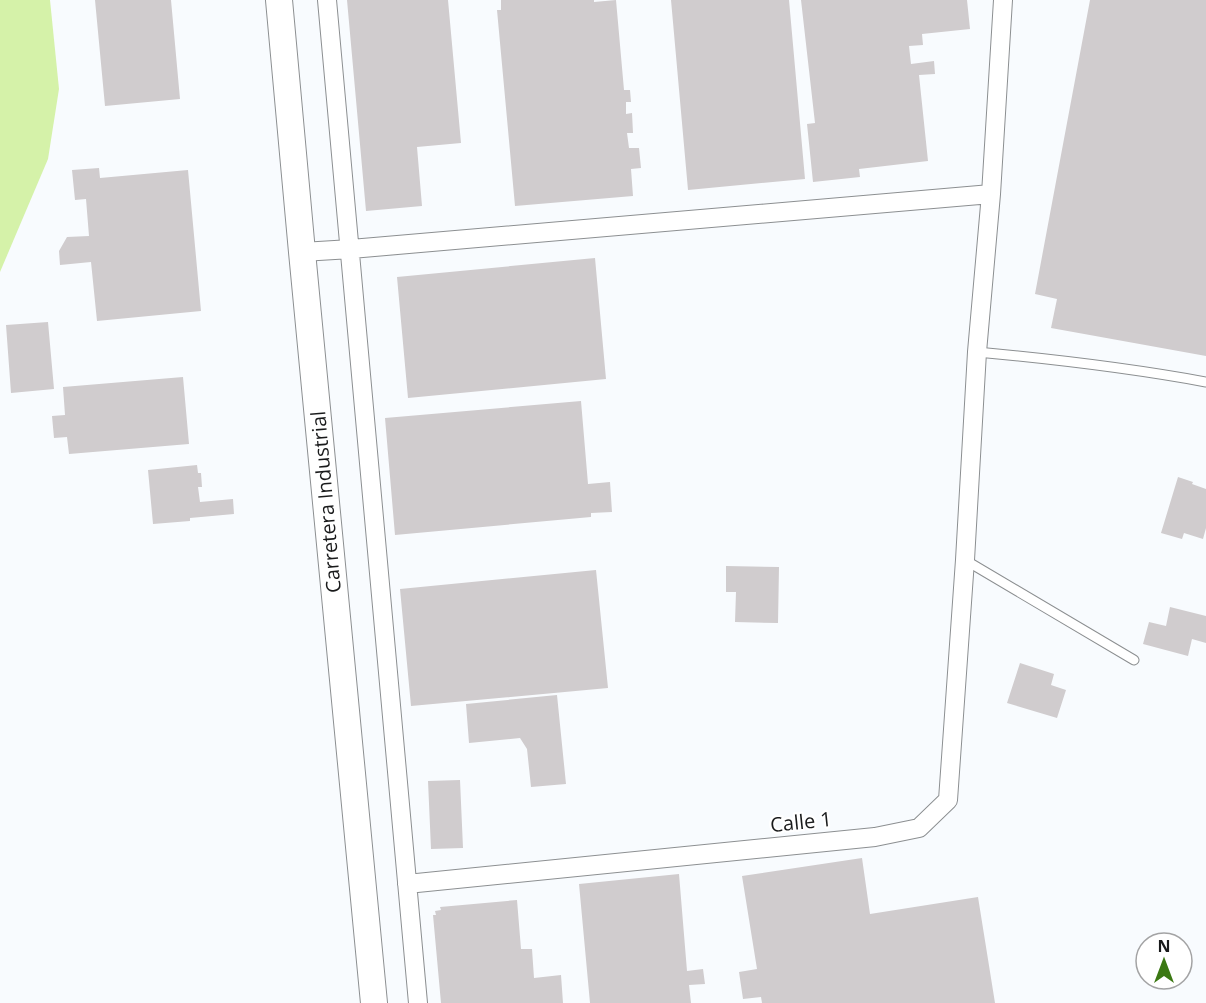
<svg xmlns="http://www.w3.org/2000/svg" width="1206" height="1003" font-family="'Open Sans',sans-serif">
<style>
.green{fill:#d5f2a9}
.building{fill:#d0ccce}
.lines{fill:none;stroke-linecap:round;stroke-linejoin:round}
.lane-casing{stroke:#8c8f91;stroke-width:11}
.street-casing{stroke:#8c8f91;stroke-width:20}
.secondary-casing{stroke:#8c8f91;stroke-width:28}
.lane{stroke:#fff;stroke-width:9}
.street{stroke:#fff;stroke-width:18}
.secondary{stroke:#fff;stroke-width:26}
.labels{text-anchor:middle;stroke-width:4.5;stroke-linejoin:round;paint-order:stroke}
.street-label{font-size:20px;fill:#191a1b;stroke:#fff}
</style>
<rect width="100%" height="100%" fill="#f8fbfe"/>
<path class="green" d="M0,0H50L59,89L48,159L0,272Z"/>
<path class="building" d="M95,0H171L180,99L105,106Z
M347,0H448L461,143L417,147L422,206L366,211Z
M501,0H594V2L616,0L624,90H630L631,102H626V114L632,113L633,133H627L629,148H639L641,168L631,169L633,196L515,206L497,10H501Z
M671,0H789L805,179L688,190Z
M801,0H967L970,29L922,34L923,45L909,46L911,64L934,61L935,74L919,75L928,161L859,169L860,177L813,182L807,124L815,123Z
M1090,0H1206V356L1051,328L1057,299L1035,294Z
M99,168L100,178L188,170L201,311L97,321L91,262L60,265L59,251L67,237L89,236L86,199L75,200L72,170Z
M595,258L606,379L408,398L397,277Z
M48,322L54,389L11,393L6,325Z
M183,377L189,444L69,454L67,437L54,438L52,416L65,415L63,387Z
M581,401L588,484L610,482L612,512L591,513V517L395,535L385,418Z
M197,465L198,473H201L202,487H198L200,502L233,499L234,514L190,518V521L153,524L148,470Z
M1178,477L1193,482L1192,484L1206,489V528L1203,539L1184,533L1182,539L1161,533Z
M726,566L779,567L778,623L735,622L736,592H726Z
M596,570L608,688L411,706L400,589Z
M1170,607L1206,616V643L1192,639L1188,656L1143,644L1149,622L1166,626Z
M1020,663L1054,674L1051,685L1066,690L1057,718L1007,703Z
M557,695L566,784L531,787L527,749L520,738L469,743L466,704Z
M460,780L463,848L431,849L428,781Z
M862,858L870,914L978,897L995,1003H762L761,997L743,999L739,972L757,969L742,876Z
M679,874L687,971L703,969L705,984L689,985L691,1003H590L579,884Z
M517,900L521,949H532L534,978L561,975L563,1003H441L433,915H436L435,911L441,910L440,907Z"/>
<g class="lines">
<defs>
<path id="lane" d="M977,352C1053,359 1130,368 1206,382
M965,560L1134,660"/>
<path id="street" d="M327,0L418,1003
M302,252L351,249L991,194
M407,884L875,837L919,828L948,800L965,560L977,352L991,194L1003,0"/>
<path id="secondary" d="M279,0L302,252L374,1003"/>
</defs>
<use href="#lane" class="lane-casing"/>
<use href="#street" class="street-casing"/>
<use href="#secondary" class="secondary-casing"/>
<use href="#lane" class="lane"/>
<use href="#street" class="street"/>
<use href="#secondary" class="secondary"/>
</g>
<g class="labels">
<g class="street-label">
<text transform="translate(326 502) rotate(-95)" y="7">Carretera Industrial</text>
<text transform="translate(801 822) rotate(-6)" y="7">Calle 1</text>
</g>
</g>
<g transform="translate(1164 961)"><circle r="28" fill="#ffffff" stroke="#a3a3a4" stroke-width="1.5"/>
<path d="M0-4.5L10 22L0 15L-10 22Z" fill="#3b7813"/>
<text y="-9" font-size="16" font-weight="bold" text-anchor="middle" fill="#191a1b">N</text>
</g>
</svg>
